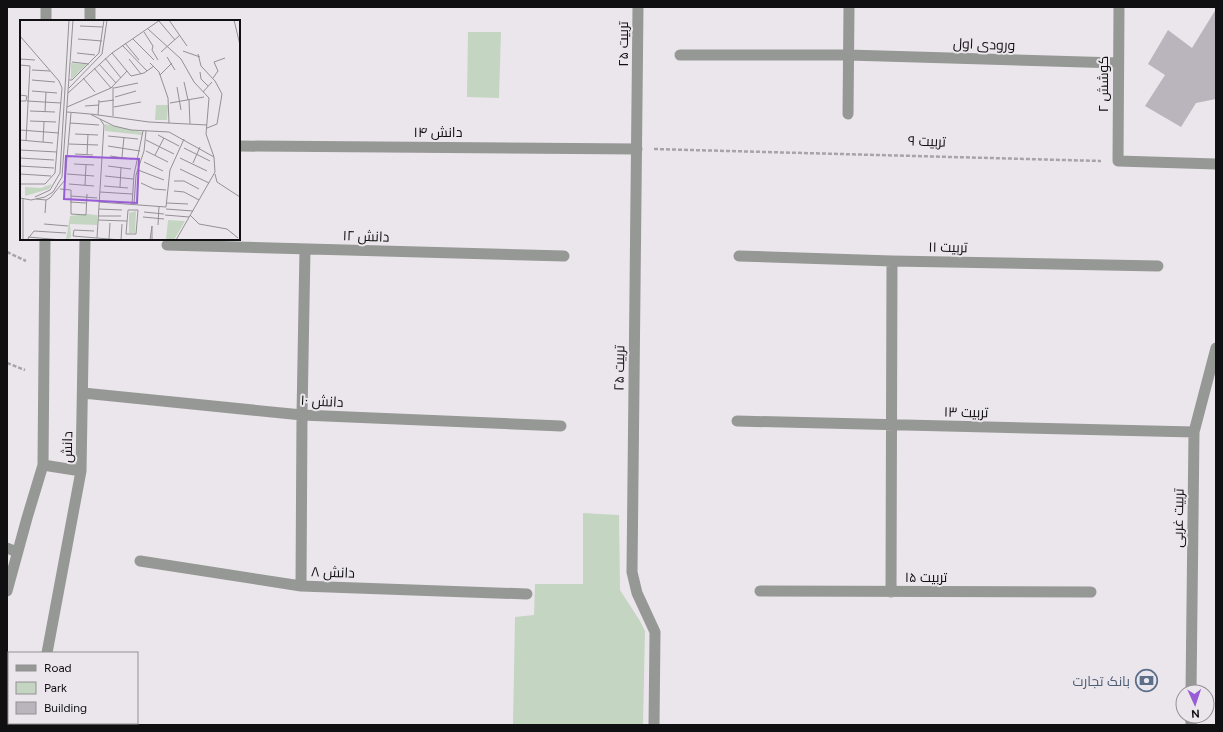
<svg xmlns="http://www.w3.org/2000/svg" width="1223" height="732" font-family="Figtree,Cairo,sans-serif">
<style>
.green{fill:#c4d5c2}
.building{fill:#bab5bc}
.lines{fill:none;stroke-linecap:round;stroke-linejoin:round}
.path{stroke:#a7a3a8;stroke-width:2.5;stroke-dasharray:4 2;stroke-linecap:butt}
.minor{stroke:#969895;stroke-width:11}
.tertiary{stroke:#969895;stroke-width:11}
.labels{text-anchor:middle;stroke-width:4;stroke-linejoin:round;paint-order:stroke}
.street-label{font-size:14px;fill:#100f11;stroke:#ebe6ec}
.service-label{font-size:14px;fill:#4e5e75;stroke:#ebe6ec;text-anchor:end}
.inset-road{fill:none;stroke:#939094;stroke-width:1}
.view{fill:#985dd5;fill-opacity:0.15;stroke:#985dd5;stroke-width:2}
.inset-edge{fill:none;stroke:#100f11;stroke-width:2}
</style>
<rect width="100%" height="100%" fill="#ebe6ec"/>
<path class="green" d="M468,32H501L499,98L467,97Z
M583,513L619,515L620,590L640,621L645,631L643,725H513L515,617L534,615L535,584H583Z"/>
<path class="building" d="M1216,9V99L1196,103L1181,127L1145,106L1165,75L1148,64L1168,30L1192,48Z"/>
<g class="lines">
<path class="path" d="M654,149L1101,161
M7,252L26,261
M7,363L25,370"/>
<path class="minor" d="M1119,7L1118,161L1216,164
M46,21V7
M90,21V7
M680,55H848L1118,63
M848,114L849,7
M239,146L637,149
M167,245L564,256
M739,256L892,261L1158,266
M83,393L302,415L561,426
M737,421L1194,432
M43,465L81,471
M7,548L17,552
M140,561L301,586L527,594
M301,586L302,415L305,249
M7,591L27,518L43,465L45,239
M760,591L1091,592
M891,592L892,261
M47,653L81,471L85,239
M1191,692L1194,432L1216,348
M29,725L30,723
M1191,725V716"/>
<path class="tertiary" d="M638,7L632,572L637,593L655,632L654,725"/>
</g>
<defs>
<symbol id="bank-ring" viewBox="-11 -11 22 22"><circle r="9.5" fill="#ebe6ec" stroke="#5c6f8a" stroke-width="1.5"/><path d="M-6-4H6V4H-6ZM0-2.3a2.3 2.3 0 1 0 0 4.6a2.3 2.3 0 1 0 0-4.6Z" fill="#5c6f8a"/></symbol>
</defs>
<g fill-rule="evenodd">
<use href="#bank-ring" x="1134" y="668" width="25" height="25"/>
</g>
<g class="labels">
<g class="street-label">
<text transform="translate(623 44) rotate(-90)" y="5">تربیت ۲۵</text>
<text transform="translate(984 44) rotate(2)" y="5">ورودی اول</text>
<text transform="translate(1103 84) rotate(-90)" y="5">کوشش ۲</text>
<text x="438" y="137">دانش ۱۴</text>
<text transform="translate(927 141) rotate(2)" y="5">تربیت ۹</text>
<text transform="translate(366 236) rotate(2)" y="5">دانش ۱۲</text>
<text transform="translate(948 247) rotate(1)" y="5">تربیت ۱۱</text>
<text transform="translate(619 368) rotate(-89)" y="5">تربیت ۲۵</text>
<text transform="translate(322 401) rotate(3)" y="5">دانش ۱۰</text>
<text transform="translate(966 412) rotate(1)" y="5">تربیت ۱۳</text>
<text transform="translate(67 447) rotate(-89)" y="5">دانش</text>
<text transform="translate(1178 518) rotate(-89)" y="5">تربیت غربی</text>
<text transform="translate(333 572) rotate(2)" y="5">دانش ۸</text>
<text x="926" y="582">تربیت ۱۵</text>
</g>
<g class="service-label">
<text x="1130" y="686">بانک تجارت</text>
</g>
</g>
<g transform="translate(20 20)">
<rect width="220" height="220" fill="#ebe6ec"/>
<path d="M51,43L67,44L51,60ZM136,85H148L147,100H135ZM85,104L122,112V115L85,111ZM32,164L29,169L5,176V167L21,168ZM116,191L115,213H109V193ZM67,194L77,195V205L50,204L51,217L46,220L50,196ZM148,200L165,201L154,220H146Z" fill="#c4d5c2"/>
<path class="inset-road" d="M149,0L167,26M214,0L220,25M139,1L155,20M60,6L83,7M128,9L161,39L174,62L189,78L186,114L194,137M124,12L133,26L132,30L138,40M0,16L39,61L42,68L35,153L25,164H0M58,19L82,21M113,19L134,40M105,23L119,40M102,25L127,51M163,31L180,37M141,32L160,15M57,33L75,35M92,33L111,56L124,53L134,46M178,34L181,46L195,61L202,74L197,104L187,108M147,37L155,50M85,38L101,58M0,39L15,40M109,39L121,54M52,42L69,44M130,43L139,52L148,78L149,103M79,44L96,63M0,45L10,46L6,121M74,48L91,68M12,50L30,51M180,52L181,59L188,66M140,55L152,43M63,58L75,72M193,58L198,51L194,42L205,38M12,60L35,62M49,60H52L79,33L84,0M164,62L168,80M157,67L161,90M49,68L82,34L87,0M94,68L118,63M12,71L37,73M183,72L192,62M48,73L92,33L140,0M0,75L7,76L6,81H0M95,77L116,71M169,80L170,104M7,81L41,83M79,82L94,80M150,83L184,77M65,86L79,85M47,87L91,68L107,51M94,87L121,82M10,91L35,92M25,92L26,72M47,92L70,94L94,106L111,110L149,112L194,137L195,152L156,220M71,94L129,102L187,105M78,95L79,80M93,96V67M10,101L36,102M50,103L79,105M0,110L39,113M55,114L78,115M138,115L159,126M88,116L118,119M0,120L33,123M126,120L154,134M23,122L24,102M49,124L78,125M88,126L120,131M164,128L190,141M0,130L37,132M126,131L148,142M55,134L73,135M67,135L68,114M135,135L144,118M90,136L112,139M102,137L104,117M0,138L34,140M160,138L187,151M124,142L143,151M173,143L180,127M54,144L74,145M0,146L34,148M88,146L111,149M160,149L189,163M118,150L144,160M0,154L31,156M47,154L74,156M195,154L197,162L220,177M85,156L113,159M154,161H164L179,169M121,163L134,169L146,170M49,164L74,166M65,165L66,145M84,166L108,168M100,167L101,147M40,169L51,170V194L66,195L67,174M154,171L164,172L179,180M80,172L112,174M51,176L77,178M15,177L30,170L40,153L49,0M0,178L11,180L25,177L33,172L42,157L53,0M3,178V220M16,179L26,180L30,178L45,160L51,93M50,182L66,183M79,182L146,187L150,150L164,119M147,183L168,184M112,184L114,155L123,111M114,184L116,155L124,131L126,111M79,189L102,190M146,189L173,191M108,190H118L116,214H106ZM124,192L144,194M25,193L26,180M145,195L169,197M170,195L179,204L207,209L218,218M78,196H101M123,197L144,199M78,200L107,201M24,204L48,206M138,205L139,186M74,211L54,210L53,216L101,220M8,217L42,220M77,218L84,105L80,99M89,219L90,203M7,220L14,211L46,213M101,220L102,204M130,220L132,206V220"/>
<path class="view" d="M46,136L119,139L117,183L44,179Z"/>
<rect width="220" height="220" class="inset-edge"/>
</g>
<rect width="1223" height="732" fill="none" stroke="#100f11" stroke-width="16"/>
<rect x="8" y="652" width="130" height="72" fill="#ebe6ec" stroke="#939094"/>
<rect x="16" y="665" width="20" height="6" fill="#969895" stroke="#939094"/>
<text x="44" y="672" font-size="12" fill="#100f11">Road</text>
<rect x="16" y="682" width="20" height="12" fill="#c4d5c2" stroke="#939094"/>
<text x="44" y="692" font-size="12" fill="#100f11">Park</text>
<rect x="16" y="702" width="20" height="12" fill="#bab5bc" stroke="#939094"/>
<text x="44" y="712" font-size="12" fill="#100f11">Building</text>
<g transform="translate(1195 704) rotate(177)"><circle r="19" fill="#ebe6ec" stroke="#939094"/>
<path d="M0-3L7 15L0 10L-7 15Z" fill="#985dd5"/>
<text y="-6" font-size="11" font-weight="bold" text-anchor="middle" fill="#100f11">N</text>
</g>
</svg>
